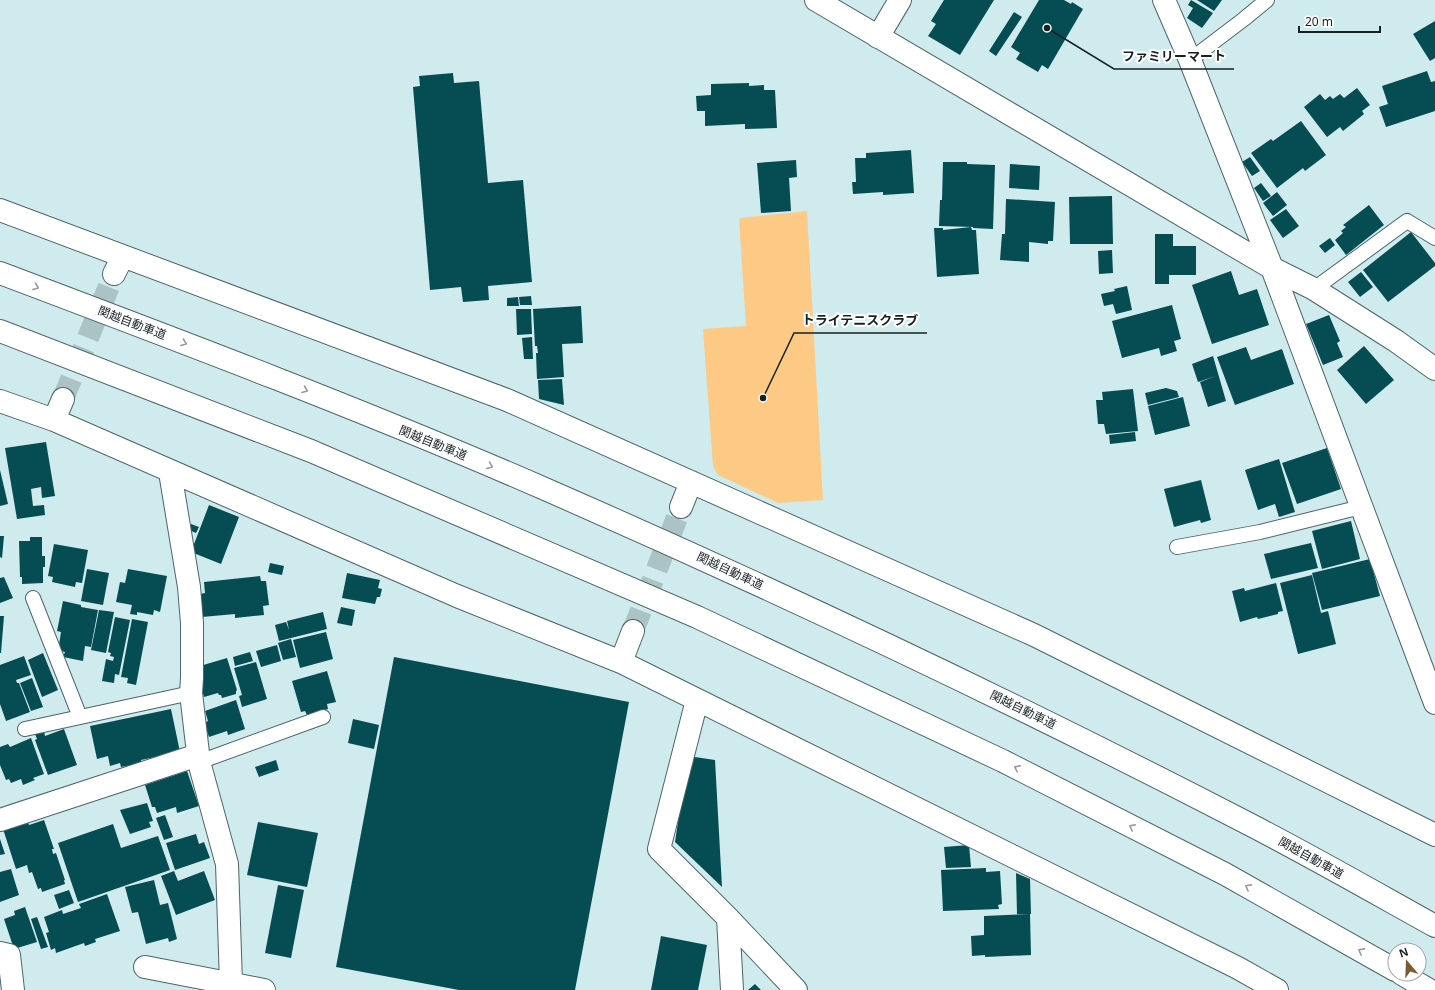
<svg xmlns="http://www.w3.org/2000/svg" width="1435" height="990" font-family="'Noto Sans','Noto Sans JP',sans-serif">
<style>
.green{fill:#fcca84}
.building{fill:#054d53}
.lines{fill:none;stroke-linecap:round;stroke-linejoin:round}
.street-tunnel{stroke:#abc3c4;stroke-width:22;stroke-dasharray:22 11;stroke-linecap:butt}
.lane-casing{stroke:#4e6568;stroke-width:16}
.street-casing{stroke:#4e6568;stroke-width:24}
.secondary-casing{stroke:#4e6568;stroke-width:24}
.highway-casing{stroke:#4e6568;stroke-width:24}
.lane{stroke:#fff;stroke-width:14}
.street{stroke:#fff;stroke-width:22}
.secondary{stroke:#fff;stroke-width:22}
.highway{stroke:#fff;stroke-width:22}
.oneway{stroke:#979b9c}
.labels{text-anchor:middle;stroke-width:4;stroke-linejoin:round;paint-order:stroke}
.street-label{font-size:12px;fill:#172122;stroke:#fff}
.leader{fill:none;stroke:#172122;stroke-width:1.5}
.callout-dot{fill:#172122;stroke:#fff;stroke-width:1.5}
.callout-label{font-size:13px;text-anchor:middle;font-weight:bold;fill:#172122;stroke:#fff;stroke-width:4;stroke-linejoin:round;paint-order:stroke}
</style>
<rect width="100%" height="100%" fill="#d0ebed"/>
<path class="green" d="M807,211L823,500L778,503L718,475L713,466L703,329L746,326L739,218Z"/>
<path class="building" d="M944,0H994L960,55L928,36L936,24L931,21Z
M1039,0H1064L1071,4L1072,2L1083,9L1048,69L1042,65L1038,72L1016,59L1020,53L1011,47Z
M1191,0L1213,13L1202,28L1187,18L1193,8L1188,5Z
M1197,0H1222L1214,11Z
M1014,12L1022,17L996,56L989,51Z
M1435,21V58L1430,61L1413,34Z
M1427,71L1431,82L1435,81V111L1386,127L1379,107L1388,104L1382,86Z
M453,73L454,83L479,81L488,183L523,180L532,282L488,286L489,300L463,302L461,287L430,290L413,87L420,86L419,76Z
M749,83V86L764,85V90H775L777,128L745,129V124L705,126V111H697L696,96L711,95V84Z
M1357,88L1370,105L1362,111L1364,114L1343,131L1340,127L1327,137L1304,107L1320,94L1325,100L1330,96L1333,99L1340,94L1344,98Z
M1301,121L1326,155L1305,171L1303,168L1277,188L1251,153L1271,139L1273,141Z
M911,150L914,193L883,195V192L853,194L852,182H856L855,158H866V153Z
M1250,157L1260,171L1252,176L1242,162Z
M796,160L797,177L789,178L791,211L761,213L757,163Z
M943,162H967V164L995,165L993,229L973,228V227L939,226L940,200H942Z
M1010,164L1040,166L1039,190L1009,188Z
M1261,183L1271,196L1263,201L1254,188Z
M1277,192L1287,205L1273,216L1263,203Z
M1112,196L1113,244H1070L1069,197Z
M1006,199L1055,202L1053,241H1048V244L1029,242V262L1000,260L1002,234H1005Z
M1369,205L1384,225L1346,255L1335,240L1343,233L1341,231L1346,227L1343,225Z
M1286,209L1299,226L1283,238L1270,220Z
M971,227L972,230H976L979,274L937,277L934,228H943V230Z
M1411,232L1435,263V266L1388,302L1363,270Z
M1155,234H1173V246H1196V275H1169V284H1155Z
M1330,238L1335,245L1325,253L1319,246Z
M1112,250L1113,273L1099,274L1098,251Z
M1231,271L1239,295L1257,289L1269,325L1212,344L1192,285Z
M1361,272L1373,287L1360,297L1348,282Z
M1127,286L1132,310L1116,314L1113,304L1104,306L1101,294L1115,291L1114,289Z
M531,296L532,305H520L519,297Z
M518,297L519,306H507V298Z
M1172,305L1181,339L1174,341L1177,351L1161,356L1159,348L1122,358L1112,321Z
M581,306L583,343L562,344L564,377L537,379L536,353H538L537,346H535L533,309Z
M516,309H531L532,334L517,335Z
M1329,315L1340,341L1337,343L1343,357L1323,365L1306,324Z
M532,337L533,359H524L522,338Z
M1364,346L1394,380L1366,404L1337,370Z
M1246,347L1251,360L1282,349L1294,384L1235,405L1217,357Z
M1213,356L1226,401L1208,407L1200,382L1216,376L1198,382L1192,364Z
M562,379L564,405L539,399L538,380Z
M1166,388L1177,391L1179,397L1148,405L1145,393Z
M1133,389L1138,431L1106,434L1104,424H1098L1096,400H1103L1102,392Z
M1183,397L1190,426L1155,435L1148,406Z
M1135,432L1136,441L1110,444L1109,435Z
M46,442L55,496L42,498L41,487L31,489L33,506L44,505L45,515L17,519L5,448Z
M1327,448L1341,489L1297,504L1282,463Z
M1279,459L1295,512L1279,517L1275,504L1258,510L1245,470Z
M0,470L8,504L0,506Z
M1201,480L1211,520L1201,523L1200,520L1174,527L1164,489Z
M209,505L239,517L221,564L191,552Z
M1351,521L1360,559L1322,569L1312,531Z
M191,524L199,527L196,533L189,530Z
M0,536H4L2,558L0,557Z
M30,537H42V556H45V567H43V583L22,584V577H20L19,541H30Z
M1311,543L1318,568L1271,579L1264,554Z
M54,544L88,550L82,583L76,582L75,587L52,582L53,577L48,576Z
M1370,559L1380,596L1322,610L1312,573Z
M270,563L284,566L282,575L268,572Z
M87,569L109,573L103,605L81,601Z
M128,569L167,576L160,612L154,610L153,615L137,612V615L130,614L132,605L116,602L120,582L125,583Z
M347,573L380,580L378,588L382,589L380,597H377L375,604L342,598Z
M1312,575L1321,613L1328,611L1336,644L1298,654L1280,583Z
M260,576L261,581H266L269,605L263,606L264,615L235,618V614L202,617L200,594L205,593L204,582Z
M4,577L13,598L0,603V578Z
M1276,583L1283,611L1278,612V614L1258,619L1257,617L1240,622L1232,591L1244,588L1245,591Z
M63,601L81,605V607L98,610L91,647L85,646L83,661L63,657L65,652L61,651L59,645L61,632L57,631Z
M341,607L355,610L352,626L337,623Z
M99,610L114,612L106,653L91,650Z
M323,612L327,629L279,641L275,625L286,622L289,630L287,621Z
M0,616H4L1,653H0Z
M115,617L130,620L119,675L115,674L114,683L102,681L106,659L113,661L114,657L110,656L111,653L108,652Z
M132,619L148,622L136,685L127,683L128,678L121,677Z
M326,632L333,659L300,668L293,640Z
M291,639L296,657L283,660L278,643Z
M277,645L281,661L261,667L256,651Z
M250,652L253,661L235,666L233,657Z
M43,653L58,690L42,697L28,660Z
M24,656L31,675L16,680L17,683H19L30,712L6,721L0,704V665Z
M394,657L629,702L575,990H459L336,967Z
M227,658L237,690L236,691V694L222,698L221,695H219L218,693L204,697L199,679L203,678L200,666Z
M256,662L267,699L242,707L239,696L242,695L234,668Z
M327,671L336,702L327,704L328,709L307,715L305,711L301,712L292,681Z
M32,678L43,707L31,711L20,683Z
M236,700L245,729L228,735L227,731L209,737L204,723L208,721L205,711Z
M171,709L180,752L141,760L142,763L121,767L120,763L110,766L108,756L97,759L90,726Z
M353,719L379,725L374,749L348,743Z
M64,729L77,765L48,775L35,740L37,739L35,734L44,731L45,736Z
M31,738L44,774L33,778L35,780L23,785L21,779L11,783L9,779L6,780L0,765V747L8,744L10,747Z
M688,756L715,760L722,887L675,842Z
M276,760L279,770L259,777L255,767Z
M187,771L199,806L177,813L176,807L157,813L155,807H152L145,785Z
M147,803L153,821L149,822L151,827L130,834L120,810Z
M165,815L173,837L164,840L156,818Z
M27,820L29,825L44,820L54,849H52L53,854L56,853L65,880H64L65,884L42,892L41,888L38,889L32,872L29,873L27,865L16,869L3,829Z
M258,822L318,833L307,887L247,875Z
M113,824L121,848L158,836L170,870L78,902L58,843Z
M196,834L199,844L204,842L210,858L175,870L166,843Z
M0,839L5,854L0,855Z
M969,845L971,867L946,868L944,847Z
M986,868V872L1000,871L1002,904L998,905L999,909L943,911L941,870Z
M11,869L19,895L0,902V872Z
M174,871L178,881L204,871L215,900L176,915L161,876Z
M1016,873L1030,879L1031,914H1017Z
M154,880L160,905L168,903L177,939L169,942L168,938L146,944L138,912L132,913L125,887Z
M278,885L304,890L291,958L265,953Z
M69,890L74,903L59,909L54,895Z
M107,894L120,931L95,939L96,942L85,946L84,943L56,953L55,948L51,950L46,933L49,932L44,917L62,910L63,914L81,908L79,904Z
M25,907L37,942L14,949L4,919L15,915L14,911Z
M1030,914L1031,955L985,957V955L972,956L971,936L984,935V916Z
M37,917L48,947L41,949L31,919Z
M661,936L707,945L698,990H651Z
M755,984L761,990H748Z"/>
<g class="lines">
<path class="street-tunnel" d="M63,399L114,274
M633,631L681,507"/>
<defs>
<path id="lane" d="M1190,60L1244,19L1267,0
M1314,289L1407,221L1435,238
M1177,547L1260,532L1361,507
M33,598L80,717
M25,729L191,693
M199,762L323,717"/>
<path id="street" d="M878,37L900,0
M0,210L507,400L1034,635L1435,835
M1272,268L1435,703
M1272,268L1314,289L1396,341L1435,369
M114,274L123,256
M0,401L54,420L457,596L621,662L1238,968L1277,990
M54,420L63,399
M170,472L189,587L192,623V678L191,693L199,762L227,864L231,983
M681,507L691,482
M621,662L633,631
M697,700L659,849L728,918L796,990
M0,820L198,755
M728,918L732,990
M0,953L9,955L13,990
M145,967L264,990"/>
<path id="secondary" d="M816,0L1272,268
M1164,0L1190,60L1272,268"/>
<path id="highway" d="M0,273C183,342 366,411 545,489C783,593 1017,704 1247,823C1311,856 1372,891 1435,926
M0,331L311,451L697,617L1003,761L1225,874L1395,970
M1402,974L1429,990"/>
</defs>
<use href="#lane" class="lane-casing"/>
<use href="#street" class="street-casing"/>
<use href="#secondary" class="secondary-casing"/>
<use href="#highway" class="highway-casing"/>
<use href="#lane" class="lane"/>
<use href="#street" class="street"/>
<use href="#secondary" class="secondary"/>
<use href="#highway" class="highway"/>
</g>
<defs><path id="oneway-chevron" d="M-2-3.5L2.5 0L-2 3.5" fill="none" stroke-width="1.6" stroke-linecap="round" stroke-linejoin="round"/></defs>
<g class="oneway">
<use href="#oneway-chevron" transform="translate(36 287) rotate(21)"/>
<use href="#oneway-chevron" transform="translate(184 343) rotate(21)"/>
<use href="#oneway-chevron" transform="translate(305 390) rotate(22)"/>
<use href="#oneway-chevron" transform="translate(490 466) rotate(22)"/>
<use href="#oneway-chevron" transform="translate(1017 768) rotate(-153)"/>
<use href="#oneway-chevron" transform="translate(1132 827) rotate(-153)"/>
<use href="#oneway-chevron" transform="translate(1248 887) rotate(-151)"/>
<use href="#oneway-chevron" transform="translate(1361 951) rotate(-151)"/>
</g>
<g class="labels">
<g class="street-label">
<text transform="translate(132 323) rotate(21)" y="4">関越自動車道</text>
<text transform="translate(433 443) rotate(22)" y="4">関越自動車道</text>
<text transform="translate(730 571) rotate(25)" y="4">関越自動車道</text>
<text transform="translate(1023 710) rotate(26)" y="4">関越自動車道</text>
<text transform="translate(1311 858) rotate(29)" y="4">関越自動車道</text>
</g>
</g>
<path class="leader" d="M1047 28L1114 69H1234M763 398L794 333H927"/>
<g class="callout-dot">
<circle cx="1047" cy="28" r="4"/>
<circle cx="763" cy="398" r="4"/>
</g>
<g class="callout-label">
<text x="1174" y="61">ファミリーマート</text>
<text x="860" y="325">トライテニスクラブ</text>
</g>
<g transform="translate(1407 962) rotate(341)"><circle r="19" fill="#ffffff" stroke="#a2a6a7"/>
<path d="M0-3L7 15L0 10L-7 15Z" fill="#7a5c30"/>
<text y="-6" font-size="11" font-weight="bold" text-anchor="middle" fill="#172122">N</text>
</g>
<path d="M1299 26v6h81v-6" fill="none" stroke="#172122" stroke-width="2"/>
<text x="1305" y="26" font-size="12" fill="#172122" stroke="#ffffff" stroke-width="3" paint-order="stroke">20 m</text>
</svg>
